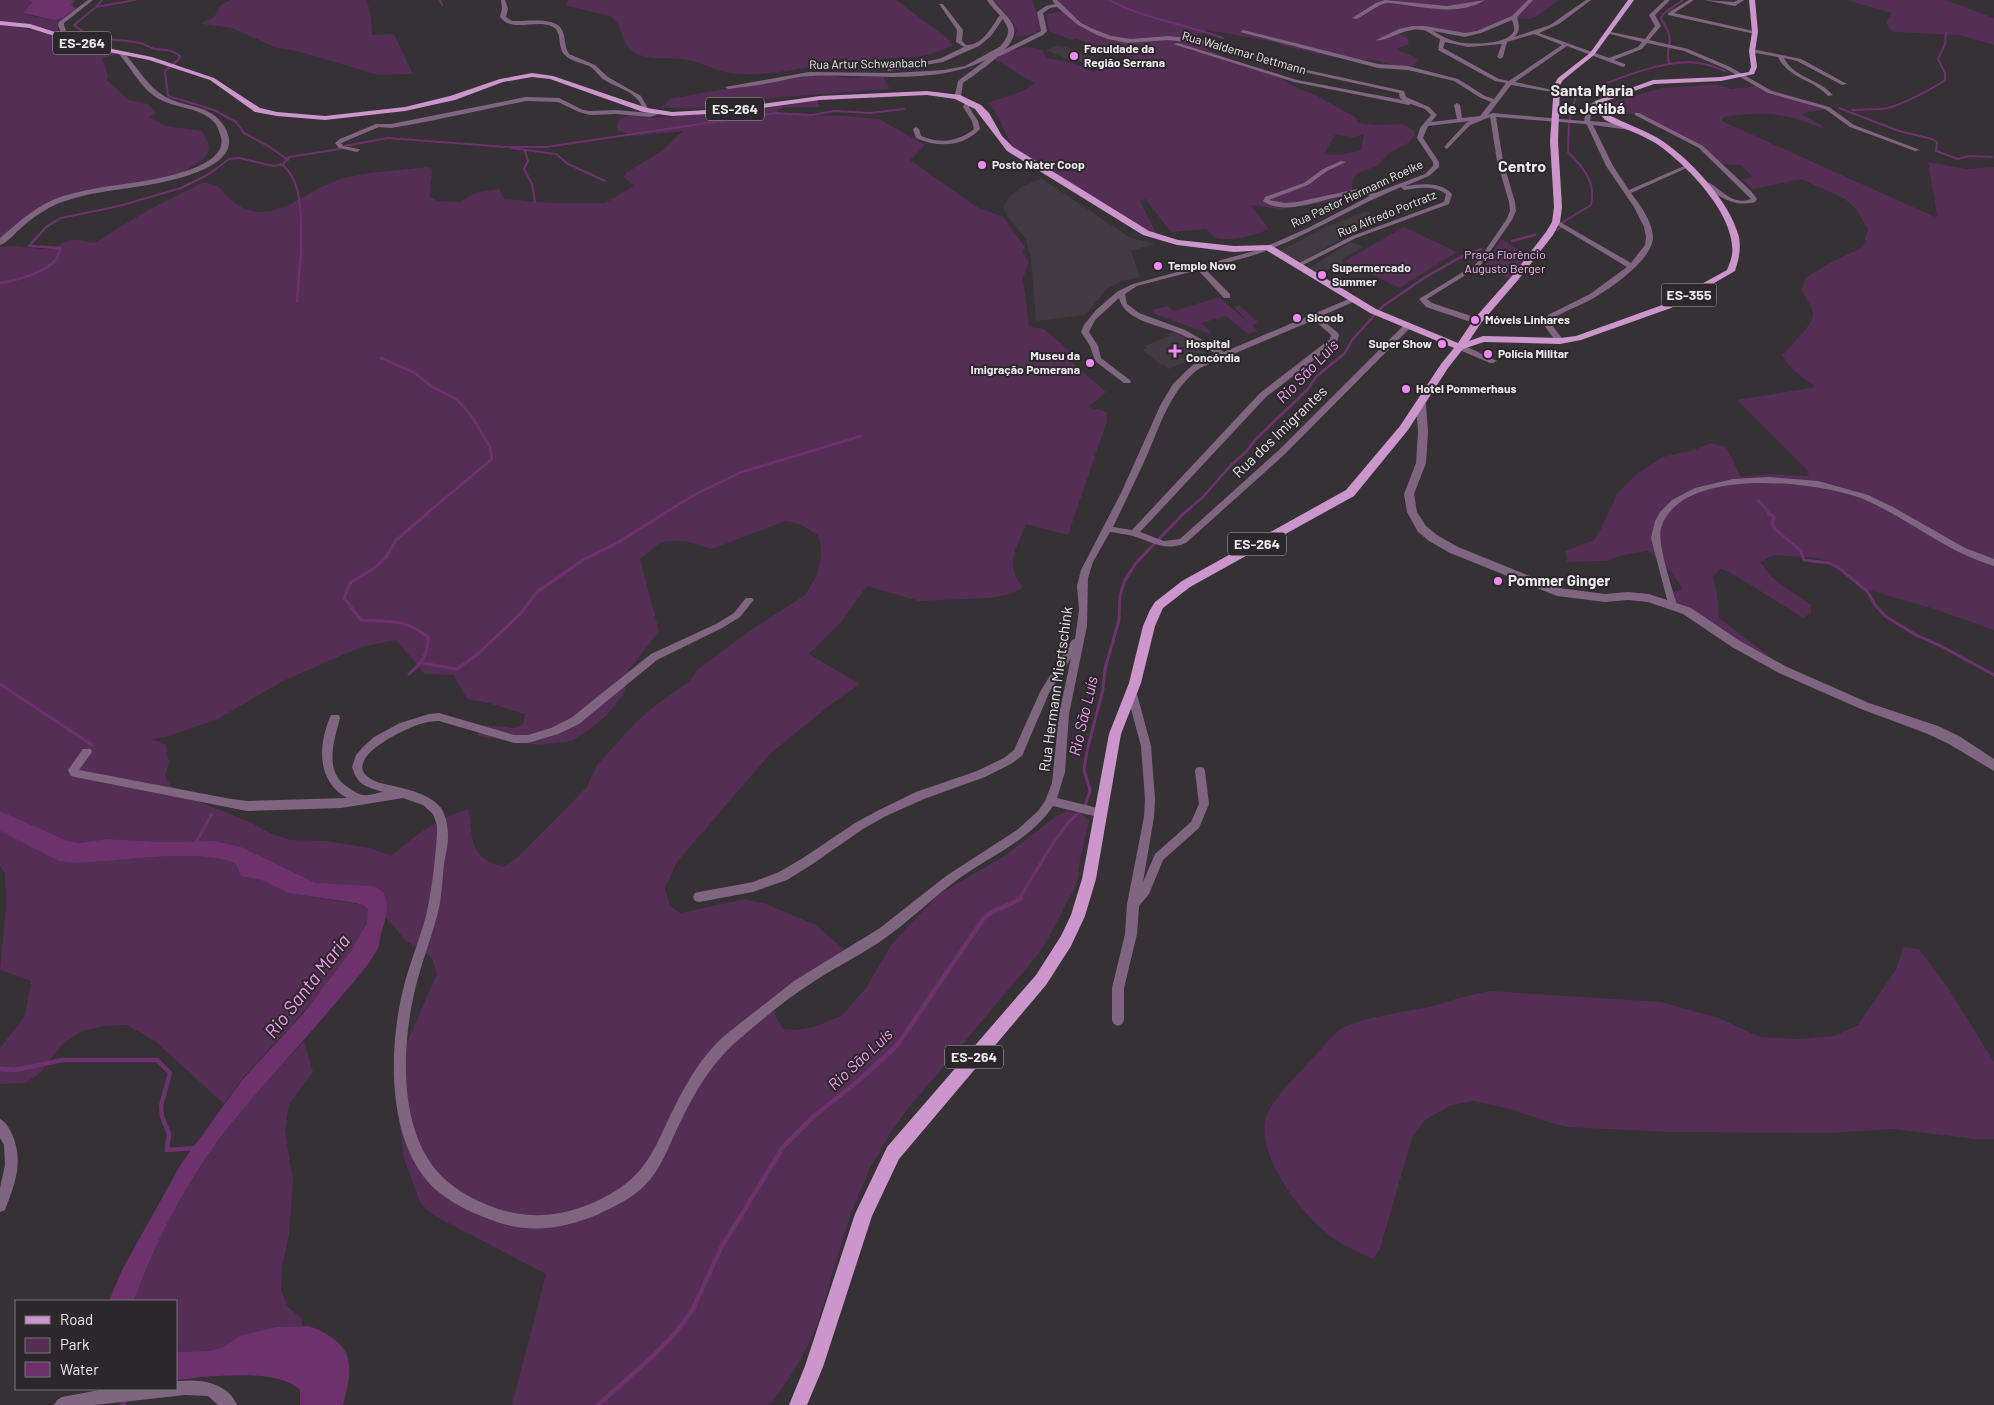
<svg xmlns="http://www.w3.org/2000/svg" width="1994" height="1405" font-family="Barlow,sans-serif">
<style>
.built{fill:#423a42}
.green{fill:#542e55;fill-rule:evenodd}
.water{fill:#6d326e}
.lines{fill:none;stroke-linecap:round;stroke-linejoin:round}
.stream-far3{stroke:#6d326e;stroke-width:2}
.stream-far2{stroke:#6d326e;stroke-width:2.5}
.stream-far1{stroke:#6d326e;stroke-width:3}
.stream{stroke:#6d326e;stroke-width:4.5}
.minor{fill:#806580;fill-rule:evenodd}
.tertiary{fill:#806580;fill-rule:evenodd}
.primary{fill:#cc95cc;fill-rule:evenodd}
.poi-dot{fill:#f18af4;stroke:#2b272b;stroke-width:2}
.labels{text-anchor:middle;stroke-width:4;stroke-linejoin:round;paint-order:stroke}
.far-poi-label{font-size:12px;font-weight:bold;fill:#edeaed;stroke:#2b272b;text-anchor:start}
.far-street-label{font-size:12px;fill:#edeaed;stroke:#2b272b}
.far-park-label{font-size:12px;fill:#f8b4f8;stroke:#2b272b}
.shield{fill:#2b272b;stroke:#b3b0b3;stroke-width:1}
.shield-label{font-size:14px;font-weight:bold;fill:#edeaed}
.street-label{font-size:15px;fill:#edeaed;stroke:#2b272b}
.poi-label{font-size:15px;font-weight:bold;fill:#edeaed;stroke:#2b272b;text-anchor:start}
.far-district-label{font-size:16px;font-weight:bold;fill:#edeaed;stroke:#2b272b}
.water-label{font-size:16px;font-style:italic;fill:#f29df3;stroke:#2b272b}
.near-water-label{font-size:19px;font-style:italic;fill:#f29df3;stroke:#2b272b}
</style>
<rect width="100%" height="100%" fill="#353135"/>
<path class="built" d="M1058,45L1069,48L1105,62L1094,67L1072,58L1068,60L1046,50Z
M1041,178L1129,237L1155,244L1131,251L1140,277L1122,281L1107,289L1085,315L1036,321L1031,259L1026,239L1007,216L1003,206L1009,197L1020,188Z
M1366,211L1383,221L1343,237L1302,262L1280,251L1324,228Z
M1351,242L1363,247L1342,259L1344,263L1317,274L1308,269Z
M1173,332L1206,347L1202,349L1207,353L1169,369L1163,364L1161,365L1143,350L1147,348L1145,346L1169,336L1168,334Z"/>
<path class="green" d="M0,0H29L32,1L23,13L27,15L54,20L63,18L64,20L58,28L59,34L0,22Z
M231,0H367L371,17L372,35L394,34L413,74L378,75L297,51L277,48L232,28L202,24L201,23L214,17L221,5Z
M569,0H896L946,37L953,45C935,56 911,58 890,58C880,59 869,63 859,65L858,67L841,69L843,64L850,56C818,67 758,79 725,72C710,68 697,60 681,59C666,57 641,62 629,48C621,39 623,25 610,16L568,6L565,4Z
M994,0H1032L1042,28C1034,34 1025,37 1015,36L1017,30L1015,25Z
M1055,0H1559L1537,16L1530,19L1516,18L1479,33L1465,34L1417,26L1395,30V32L1407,37L1409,44L1396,49L1414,57L1418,60L1412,66L1399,67L1375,60H1347L1296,49L1270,41L1208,30L1192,38L1203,42L1204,48L1233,61L1271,73L1299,89L1316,95L1355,117L1358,123L1376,125L1402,124L1413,130L1415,135L1408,143L1389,153L1378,165L1357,174L1353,179L1351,195L1337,201L1280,209L1251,205L1269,229C1250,237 1235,241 1215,238L1206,229L1171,232L1145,199L1140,201L1157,235L1145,230L1017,150C1002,136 1003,115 987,103C1001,98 1023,94 1034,83L993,58C1010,51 1024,43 1043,50V54L1047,58L1073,63L1093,72L1111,62L1132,57L1076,39L1072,40L1049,31L1046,14L1064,11ZM1364,134L1361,150C1349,154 1337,156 1324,154L1335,135L1354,137Z
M1846,0H1946L1994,18V45L1959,35L1894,32L1889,28L1886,22L1892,13Z
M0,25C39,29 75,43 114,49L113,51L120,54L102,58L108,76L107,80L129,100L148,104L156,113L149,117L166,126L202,131L208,143L209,150L203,160L167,181L61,198L42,205L0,238Z
M820,74L849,78L883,77L890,89L783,97L689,109L660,107L666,104L669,99L680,97L802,75Z
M1717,84L1731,89L1758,86L1826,106L1829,109C1820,112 1811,109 1802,114L1824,127L1822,128C1784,113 1765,111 1724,117L1722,121L1935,217L1937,215L1928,162L1967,169L1994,167V630L1931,608L1865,589L1846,571L1819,558L1774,555L1761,562C1772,583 1793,591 1811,605V613L1803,618L1733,574L1720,568L1713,577L1717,594L1719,618L1773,659L1760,664L1699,623L1667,594L1683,589L1668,568L1648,551L1619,556L1606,561L1567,562L1565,551L1594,540L1602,527L1617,494L1637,474L1663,457L1694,450L1711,443L1726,447L1741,477L1768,474L1809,476L1806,469L1737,400L1816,387C1803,377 1790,370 1782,355C1789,347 1813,325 1813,315C1813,307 1805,298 1802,290L1805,278L1828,264L1863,247L1868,229L1856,209L1845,199L1801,179L1753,189L1742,180L1753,177L1741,165L1720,164L1695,144L1648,119L1647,117L1605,110L1607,104L1661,88Z
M816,97L820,107H785L776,111L783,114L845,116L879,119L925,145L910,160L977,207L1003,217L1025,247L1023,252L1029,262L1023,278L1029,327L1044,329L1072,353L1065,356L1106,392L1088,407L1107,412V421L1068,535L1026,524L1025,526C1015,554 1004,562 1023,588L1010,594L991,598L919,601L867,586L841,622L809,654L860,684L830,705L770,754L677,862L665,888L670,906L680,913L745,899L766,904L816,925L847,952L774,1009L776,1017L783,1029L796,1030L814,1027L841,1016L866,988L891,945L938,895L1006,855L1055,817L1067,811L1082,814L1089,821L1080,860L1077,883L1048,939L1036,957L906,1111L893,1129L870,1168L851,1213L817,1325C805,1354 790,1380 769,1405H512L546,1274L433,1215L421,1204L404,1159L396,1093L404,1049L437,974L432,958L405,940L386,917C388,906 387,896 380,888L316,883L241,847L215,841L162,842L107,839L79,843L68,841L0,811V247L13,246L41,249L52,248L70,240H80L94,243L148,210L204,182L218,186L231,200L244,209L258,212L271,211L287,206L321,187L343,178L370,173L428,167L432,169C433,179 428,187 430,197L438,201L461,202L467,197L479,192L499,189L504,199L555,203H605L634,186L624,177L626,173L663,150L683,131L635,136L617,130L619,119L631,115L651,118L671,117L722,111L744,117L750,115L762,103ZM786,521L801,525L818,535L821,547L820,563L816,577L805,595L748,632L697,670L690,681L656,705L637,721L597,765L586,788L518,857L503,867C467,857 474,838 468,809C435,820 417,834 391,856L371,848L326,841L291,840L272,834L250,822L185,796L171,786L165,776L169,763L166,745L152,739L165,737L218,719L281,682L361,647L396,640L425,674L454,675L467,699L485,702L525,714L523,725L514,728L483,725L478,736L539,745L571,741L590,729L607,715L624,694L630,669L659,631L640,559L657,545L667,541H685L712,549Z
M1404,227L1457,252L1399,288L1345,261Z
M1501,239L1530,256L1511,279L1483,269Z
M1219,297L1250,324L1234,307L1239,305L1258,322L1252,326L1258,331L1248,334L1226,316L1201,323L1211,332L1210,334L1157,315L1152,310L1168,306L1174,311Z
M0,831L59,861L74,863C118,862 196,848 235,863L241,876L261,880L288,893L363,905L368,909C374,946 268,1048 242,1079C236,1087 230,1096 224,1104L155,1041L127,1025L104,1026L82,1031L62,1045L40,1073L25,1083L0,1084V1048L25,1016L31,981L0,970L6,907L5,874L0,866Z
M1903,947L1919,949L1946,985L1994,1062V1139H1975L1894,1129L1828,1133L1666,1132L1569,1127L1551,1123L1507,1108L1473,1101L1449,1106L1425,1120L1412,1138L1380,1249L1373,1259C1360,1253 1348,1248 1336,1240C1305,1220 1258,1160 1265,1121C1268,1103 1295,1078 1307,1064C1317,1055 1330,1036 1341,1029C1361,1017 1405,1012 1429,1007C1450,1001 1470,994 1491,991L1661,1002L1719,1018L1760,1037L1800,1039L1834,1036L1858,1025L1897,968Z
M304,1041L313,1072L289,1104L285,1130L293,1180L289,1235L282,1266L281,1289L287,1306L302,1319V1326L276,1327L239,1336L224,1347L209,1351L176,1352V1301H134C157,1234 194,1170 238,1115C258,1089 282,1065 304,1041Z"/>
<path class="water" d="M29,0H75L71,5L76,9L63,18L54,20L23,13L32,2Z
M0,811L68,841L79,843L107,839L162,842L215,841L241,847L316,883L372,886C395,891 386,918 381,934C380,940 379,947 376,952C366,969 351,985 338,1000C306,1039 271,1075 239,1114C194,1168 157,1235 134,1301H109L122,1270L181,1164L243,1079L303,1014L351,951L367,923L368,909L363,905L356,903L288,893L261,880L241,876L235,863C197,848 118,862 74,863L59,861L0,831Z
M309,1326C353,1343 355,1362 343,1405H300V1390C276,1367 207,1377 176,1380V1352L209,1351L224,1347L239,1336L276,1327Z"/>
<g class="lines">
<path class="stream-far3" d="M135,0L96,7L74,25C94,43 116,38 140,43C145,44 149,48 155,49C165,50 172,49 180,56L178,60L165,71L168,96L214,110L236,122L244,133L270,147L288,160
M440,0L442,5
M1109,0C1145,19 1185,24 1223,38
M96,7L102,0
M1669,64C1664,43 1678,44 1661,19L1663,14L1683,0
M1839,108L1899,131L1932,139L1937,142L1936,151L1958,159L1969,156L1992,157
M1852,110C1864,109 1877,110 1888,108C1901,105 1934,88 1945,80V73L1938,59L1945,44L1946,33
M345,146L388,138L506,147H546L775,113L812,115L834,111L870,113L904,109
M511,148L556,154L568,164L605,181
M525,151L528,161L524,169L532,184L535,202
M283,165C299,180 300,201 301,222
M54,222L61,218L119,206L181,188L209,174L229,159L239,158L274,166L283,164L289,157L340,149
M1563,222L1591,205C1596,182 1584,168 1568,152L1569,122L1576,96C1609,82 1663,58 1699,63C1708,64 1717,68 1725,71"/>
<path class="stream-far2" d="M1562,223L1565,221
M1556,230L1560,228
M1512,241L1535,235
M0,283C18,280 60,270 60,248L29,246L46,227L56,221
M297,302L301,251V221
M381,358L415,373L431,386L456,399L471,415L490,447L492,459L426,514
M1758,500L1770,514
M663,514L696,494L739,473L861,436
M1183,514L1203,497L1231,465L1247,451L1255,440L1307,390L1317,376L1345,353L1352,340L1383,306L1424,278L1459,258L1481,249"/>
<path class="stream-far1" d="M1768,513L1774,517L1772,523L1774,528L1801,551L1804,560L1829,563L1839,568L1868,592L1875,605L1885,616L1916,635L1941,646L1994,675
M422,663L457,669L479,653L520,614L537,592L583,560L617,543L665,513
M409,674C422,663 428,655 428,637C404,618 389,622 361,620L344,598L350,583L376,567L386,557L396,540L428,513
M0,684L92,745
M195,844L212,814
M1019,899L1053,843L1068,823L1085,806L1090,790L1084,770L1087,751L1103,689L1105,669L1119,620L1120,595L1125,580L1136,563L1184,513"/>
<path class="stream" d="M0,1069L16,1070L62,1060H157L170,1073L161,1106L162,1116L169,1134L167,1150L195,1148
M122,1405L124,1403
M598,1405L652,1357L676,1332L692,1311L721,1248L783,1147L813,1117L863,1077L898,1044L984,918C994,908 1009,907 1021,898"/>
<path class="minor" d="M88,0H93L64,23V25L68,37L63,38L58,25L59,22Z
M501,0H505L508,9L506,17L512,21C525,22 555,16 562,30C566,38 564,46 569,54L595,65L608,77L641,96L649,110L648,111H644C642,107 640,101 636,98C628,89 613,86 603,79C598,75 595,69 589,66C582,63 570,61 565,55C556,47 564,31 551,26C535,19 512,33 500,17L502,9Z
M1052,0H1057L1081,23L1091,28L1111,36L1131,39L1168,36L1199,39L1236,48L1307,70L1404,91L1406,97L1429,107L1437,115L1431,122L1457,119L1454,105L1457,103L1460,105L1462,118L1480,116L1491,102L1481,98L1454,81L1408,70L1378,68L1240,32L1243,30L1378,64L1408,66L1458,79L1485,96L1494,99L1506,83L1495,81L1438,50L1440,39C1435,37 1428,31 1423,30C1406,26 1384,43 1376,40L1399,29L1413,26H1425L1465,33L1477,31L1512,16L1528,0H1533L1517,17C1519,25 1521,32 1514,37L1550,25L1586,0H1591L1559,24L1539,33L1609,58L1638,47L1642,42L1606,33V31L1645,39L1655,26L1649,15L1665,0H1670L1655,15L1661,26L1649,40L1688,49L1730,67L1772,91L1829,107L1854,125L1920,150L1915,151L1850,127L1825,109L1768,93L1726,69L1684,51L1647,43L1642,49L1614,60L1625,64V66L1623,67L1567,46L1515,82L1558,91V93L1511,85L1488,115L1493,113L1584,121L1587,106L1597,100H1601V102L1592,108L1590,121L1615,123L1632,128L1629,130L1593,125L1613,166L1629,190L1684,166L1689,167L1631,193C1640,205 1653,222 1653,238C1652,260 1610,289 1592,299C1580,306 1566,310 1554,318L1552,325L1564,341L1563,343H1557L1544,325L1548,315L1590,294L1627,267L1554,223V221H1558L1631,263L1645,245L1646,237L1644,227L1634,207L1606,166L1587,125L1585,124L1496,117L1503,161L1515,202L1516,211L1512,220L1480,266L1427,299L1432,303L1480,319V323H1474L1426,307L1419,299L1476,264L1506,220L1510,211L1509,202L1497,161L1490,117L1470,125L1447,149L1444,147L1445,146L1466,123L1470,121L1428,126L1423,138L1439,162V167L1429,176L1405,186C1421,184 1440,181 1452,194L1449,204L1356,238L1301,266H1297V264L1352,236L1444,202L1446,194C1434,185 1418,188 1404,190L1401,187C1354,206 1311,234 1263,252C1244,259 1224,263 1204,268L1230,294V298H1224L1198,270L1137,286L1125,294L1127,304L1139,313L1185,330L1224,352L1351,298L1358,300L1319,317L1338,333L1339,335L1337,342L1266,397L1140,532L1164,541L1180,539L1279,450L1405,324L1412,326L1285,454L1186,543C1163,552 1154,542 1133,536C1125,534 1117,533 1110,532L1093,562L1088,578L1087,626L1069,714L1065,772L1057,798L1106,810L1107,813L1106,816L1102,818L1053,806C1031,839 993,855 961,877C932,898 908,923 878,943C857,957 834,968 813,982C788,998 765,1017 743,1036C713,1060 695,1091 679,1125C667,1149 660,1173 640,1190C628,1200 613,1207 599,1214C565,1228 533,1234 497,1222C477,1215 456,1206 440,1193C387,1151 388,1054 402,994C408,967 419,942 426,916C432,890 435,861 437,834V825L433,814L423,805L403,798L341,808L247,811L75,777L71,776L68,770L83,749H91L92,752L79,770L231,799L247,801L347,798C316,781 318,744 331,715H339L340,718C334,741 324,770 346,786C351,789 358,795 364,795C369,796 377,793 383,792C365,786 358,786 352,767L356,755L364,746L374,737L400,723L429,714L439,713L514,735H528L551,728L571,718L651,654L716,624L734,613L746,598H752L754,600L752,602L740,617L722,628L657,660L579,724L558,734L528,743H514L439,721C432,721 427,722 420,724C407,728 352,753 364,773C370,782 385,784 394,786C409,790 430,794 441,808C444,812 447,821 447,826C450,838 446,852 444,864C442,881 442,899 437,916C430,942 420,967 414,994C401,1052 398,1140 448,1182C462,1194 481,1203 498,1209C541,1223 584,1212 620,1188C651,1167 659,1137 675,1106C688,1080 702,1056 724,1036L794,981L880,928L946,876L1017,830L1038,811L1045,801L1052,783L1059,714L1071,658L1049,693L1022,756L1011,764L985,777L924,799L886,816L863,829L811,865L787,880L753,892L699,902L695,901L693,897L695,893L699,892L753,882L779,872L803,858L855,823L879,810L916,792L977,771L1004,758L1014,750L1040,692L1072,640L1075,639L1079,610L1077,586L1081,570L1121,493L1161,404L1173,384L1185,372L1194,364L1218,355C1205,348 1193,340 1180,334C1161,325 1125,322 1119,298L1095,320L1089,332L1098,346L1101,358L1131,381L1130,383H1124L1095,361L1090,346L1081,332L1084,325L1096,310L1118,291L1133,284L1258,250L1308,228L1370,196C1338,187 1291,221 1263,201L1265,197L1304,183L1323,169L1341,161L1346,162L1327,171L1308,185L1269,200L1285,203L1297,202L1357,189L1375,193L1425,174L1433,166V162L1417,138L1420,128L1431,115L1425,109L1411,104L1409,105L1294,82L1173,44L1178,43L1297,80L1403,100L1400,98L1399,93L1304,72L1233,50L1199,43L1168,40L1127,43L1108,39L1097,35L1078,25L1057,7L1050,8L1043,13L1047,31L1043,35L1000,56H996V54L1041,31L1037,12L1046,6L1055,4ZM1512,20C1513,23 1515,28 1514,31C1508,45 1470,45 1458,42C1449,40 1441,36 1433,31L1465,37L1481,33ZM1534,34L1562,45L1509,81L1499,79L1443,48L1445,42L1468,47L1502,44L1497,57L1500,59L1503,57L1507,42ZM1314,320L1331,335L1330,339L1260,393L1132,530L1113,527C1125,502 1137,478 1148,453C1162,421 1171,389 1200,368Z
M1385,0L1447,6L1485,0C1456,18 1419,5 1387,3L1380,5L1357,19L1352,18L1376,3Z
M1689,0H1694L1674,13L1758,32L1755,34L1668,15V13Z
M1704,0L1734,2L1738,0H1744L1735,6Z
M939,4H943L963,30L962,41L966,45C982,46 992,27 999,16L1004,17L991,36L979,46L943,62L888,71L887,70L890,68L939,59L964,47L956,42L957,30Z
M1001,46L1006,47C951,90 875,73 811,76C797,76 783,81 769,83C756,86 742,87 728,89L725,87L809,72L893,73L944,70L965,66Z
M1752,49L1801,59L1847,84L1842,85L1797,61L1784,58C1794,78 1819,79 1833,95L1828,96C1813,79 1789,79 1778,57L1750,52L1749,51Z
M526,97L559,98L583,110L590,111L616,110L650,113L659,111L662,113L650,117L616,114L590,115L579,112L558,102L526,101L425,122L391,128L379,127L341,143L343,146L359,149L360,150L357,152L339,148L335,143L340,139L376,124H391Z
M966,101L971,102L969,107L978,121L980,129C963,147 938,148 916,138L913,129L916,127L919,129L921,136C940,144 958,142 974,129L972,121L963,107Z
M1635,113H1639L1703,146L1751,191L1757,199L1755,202C1733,208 1718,196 1701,183V181C1716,180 1729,208 1751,199L1699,148L1635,115Z
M1457,345H1463L1497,361L1493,363H1490L1457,349Z
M1769,477L1818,481L1868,495L1893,507L1965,548L1994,559V566C1946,552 1908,518 1863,499C1817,481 1680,465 1661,528C1657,544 1672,587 1677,605L1672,608L1669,607L1651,538L1655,521L1660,512L1672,500L1695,488L1733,479Z
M1132,690L1136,691L1137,694L1151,746L1155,799L1154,817L1143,882L1155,854L1191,822L1199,804L1195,771L1196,768L1200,767L1204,768L1205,771L1209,804L1199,828L1163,860L1149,894L1139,906L1137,934L1124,988V1020L1122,1024L1118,1026L1114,1024L1112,1020V988L1125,934L1127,904L1144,817L1145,799L1141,746L1127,694L1128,691Z
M0,1119C6,1122 9,1128 12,1134C24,1161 15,1184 5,1210L0,1212V1188L5,1165L4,1145L0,1138Z
M176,1381C199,1379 227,1381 237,1405H218L208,1396L185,1395L95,1405H54L57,1400L62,1397L105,1389H176Z"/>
<path class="tertiary" d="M987,0H993C999,10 1011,17 1014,28C1019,47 976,73 963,83L961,97L954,99L958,81C970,71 1011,46 1008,29C1005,18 992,9 987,0Z
M119,52H123C137,66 147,86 164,96C184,108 211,104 224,126C256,177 130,187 103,192C88,194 73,198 59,203C45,209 32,218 21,228C14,234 8,242 0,245V238C20,221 38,204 63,196C77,192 91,189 104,187C128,183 230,174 221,137C219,132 218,127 215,123C201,107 177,109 159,99C142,90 132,69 119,54Z
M1421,401L1426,404L1428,432L1426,463L1414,494L1417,512L1426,526L1437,535L1458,547L1559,588L1605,594L1628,592L1649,594L1691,608L1740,641L1787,667L1869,703L1938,726L1959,736L1994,759V771L1949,744L1928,734L1861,709L1779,673L1732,647L1683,614L1648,602L1628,600L1605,602L1557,596L1450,553L1429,541L1418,532L1407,512L1404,494L1416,463L1418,432L1416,404Z"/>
<path class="primary" d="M1628,0H1634L1594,55L1563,80L1560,85L1558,141L1562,207L1560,222L1553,235L1518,280L1481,323L1469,341L1483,336L1560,338L1576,336L1665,304L1727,270C1729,265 1731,260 1732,255C1737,216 1687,165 1657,144C1641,134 1622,128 1605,120L1599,113L1595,101L1653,80L1721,77L1749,72L1751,67L1749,51L1752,32L1749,0H1755L1758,32L1755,51L1757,67L1754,74L1721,81L1654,84L1603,102L1606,112L1611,116C1626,124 1642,129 1656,137C1688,156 1730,201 1739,237C1741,249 1739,259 1735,271L1671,308L1581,340L1560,344L1484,342L1463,349L1448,368L1408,430L1354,496L1190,587L1163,608L1155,626L1141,683L1121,734L1096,879L1085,916L1071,946L1046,985L899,1159L872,1216L823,1367L807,1405H789L805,1366L855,1214L887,1147L1036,975L1061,936L1071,915L1082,879L1109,734L1129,683L1143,626L1150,610L1155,602L1182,581L1346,490L1400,426L1441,364L1454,348L1370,313L1266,250L1234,252L1177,245L1143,235L1007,151L975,109L955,99L927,95L820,100L725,113L672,116L643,112L550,79L532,77L503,82L455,100L405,111L325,120L277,116L255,112L210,80L149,60L99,50L29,28L0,25V21L30,24L102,47L152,57L214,78L260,108L277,112L325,116L405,107L450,96L500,79L532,73L553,76L647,108L672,112L725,109L820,96L927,91L960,95L981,105L989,113L1002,136L1013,147L1149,231L1178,240L1234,246L1271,245L1376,309L1458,343L1474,319L1512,276L1546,232L1552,222L1554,207L1550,141L1554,85L1558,78L1590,53Z"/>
</g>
<g class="poi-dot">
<circle cx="1074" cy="56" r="5"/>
<circle cx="982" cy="165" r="5"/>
<circle cx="1158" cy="266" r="5"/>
<circle cx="1322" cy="275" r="5"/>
<circle cx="1297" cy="318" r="5"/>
<circle cx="1475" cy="320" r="5"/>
<circle cx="1442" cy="344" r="5"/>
<path d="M1172.5 343.5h5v5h5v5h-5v5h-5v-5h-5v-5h5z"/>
<circle cx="1488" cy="354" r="5"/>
<circle cx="1090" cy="363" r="5"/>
<circle cx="1406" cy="389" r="5"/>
<circle cx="1498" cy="581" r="5"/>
</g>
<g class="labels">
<g class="far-poi-label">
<text x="1084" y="53">Faculdade da<tspan x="1084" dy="14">Região Serrana</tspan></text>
<text x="992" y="169">Posto Nater Coop</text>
<text x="1168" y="270">Templo Novo</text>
<text x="1332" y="272">Supermercado<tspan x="1332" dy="14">Summer</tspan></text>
<text x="1307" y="322">Sicoob</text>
<text x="1485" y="324">Móveis Linhares</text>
<text x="1186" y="348">Hospital<tspan x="1186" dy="14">Concórdia</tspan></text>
<text x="1432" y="348" text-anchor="end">Super Show</text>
<text x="1498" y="358">Polícia Militar</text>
<text x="1080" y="360" text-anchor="end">Museu da<tspan x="1080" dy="14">Imigração Pomerana</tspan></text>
<text x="1416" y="393">Hotel Pommerhaus</text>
</g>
<g class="far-street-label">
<text transform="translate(1244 53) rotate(16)" y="4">Rua Waldemar Dettmann</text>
<text transform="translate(868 64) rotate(-1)" y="4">Rua Artur Schwanbach</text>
<text transform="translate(1357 194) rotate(-25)" y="4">Rua Pastor Hermann Roelke</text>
<text transform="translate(1387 214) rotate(-22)" y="4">Rua Alfredo Portratz</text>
</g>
<g class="far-park-label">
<text x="1505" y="259">Praça Florêncio<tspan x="1505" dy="14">Augusto Berger</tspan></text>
</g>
<g class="shield">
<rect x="53" y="31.5" width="58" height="23" rx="4"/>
<rect x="706" y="97.5" width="58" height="23" rx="4"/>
<rect x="1661.5" y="283.5" width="55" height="23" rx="4"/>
<rect x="1228" y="532.5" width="58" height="23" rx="4"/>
<rect x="945" y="1045.5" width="58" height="23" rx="4"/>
</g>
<g class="shield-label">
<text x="82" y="48">ES-264</text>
<text x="735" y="114">ES-264</text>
<text x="1689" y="300">ES-355</text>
<text x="1257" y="549">ES-264</text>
<text x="974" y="1062">ES-264</text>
</g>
<g class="street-label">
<text transform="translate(1280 432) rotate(-44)" y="5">Rua dos Imigrantes</text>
<text transform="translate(1056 689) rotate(-82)" y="5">Rua Hermann Miertschink</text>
</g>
<g class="poi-label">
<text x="1508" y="586">Pommer Ginger</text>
</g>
<g class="far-district-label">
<text x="1592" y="96">Santa Maria<tspan x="1592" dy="18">de Jetibá</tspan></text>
<text x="1522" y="172">Centro</text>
</g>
<g class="water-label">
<text transform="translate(1307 371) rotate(-46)" y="6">Rio São Luís</text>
<text transform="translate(1083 716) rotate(-77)" y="6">Rio São Luís</text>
<text transform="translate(860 1059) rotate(-43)" y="6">Rio São Luís</text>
</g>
<g class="near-water-label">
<text transform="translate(307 986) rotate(-52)" y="7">Rio Santa Maria</text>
</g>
</g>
<rect x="15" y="1300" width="162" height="90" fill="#2b272b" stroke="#797579"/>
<rect x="25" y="1316" width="25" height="8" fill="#cc95cc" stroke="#797579"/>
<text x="60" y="1325" font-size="15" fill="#edeaed">Road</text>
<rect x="25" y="1338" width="25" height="15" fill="#542e55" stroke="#797579"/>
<text x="60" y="1350" font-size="15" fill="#edeaed">Park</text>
<rect x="25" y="1362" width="25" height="15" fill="#6d326e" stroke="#797579"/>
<text x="60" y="1375" font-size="15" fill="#edeaed">Water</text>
</svg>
